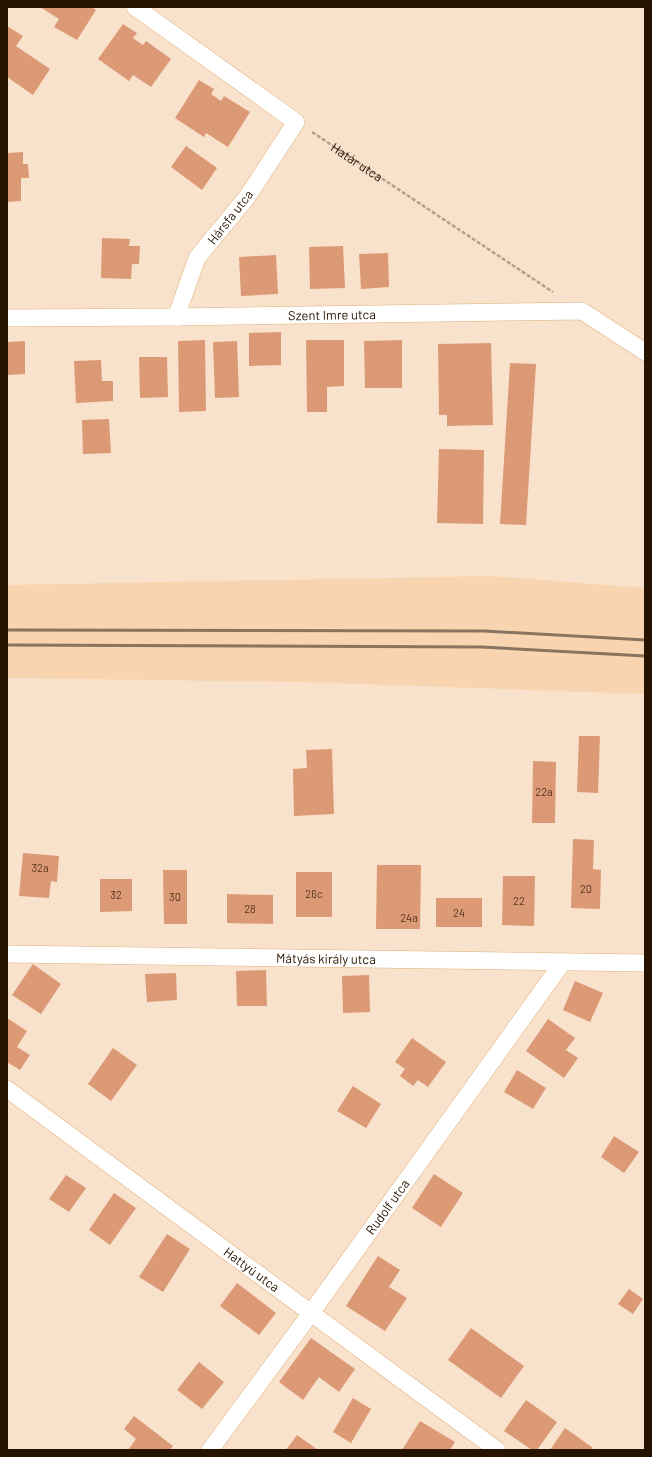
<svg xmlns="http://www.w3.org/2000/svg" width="652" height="1457" font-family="Barlow,sans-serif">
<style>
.built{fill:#f8d5b0}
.building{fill:#dc9976}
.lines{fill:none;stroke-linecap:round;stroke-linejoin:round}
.minor-casing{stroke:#e2af77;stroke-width:18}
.path{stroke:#b49f8a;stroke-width:2.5;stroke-dasharray:4 2;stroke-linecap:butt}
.minor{stroke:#fff;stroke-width:17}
.rail{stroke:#88745f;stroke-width:3}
.labels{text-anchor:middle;stroke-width:3;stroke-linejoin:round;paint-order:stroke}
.number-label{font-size:11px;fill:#54341e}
.street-label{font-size:13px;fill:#261300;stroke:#fff}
</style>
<rect width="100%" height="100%" fill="#f8e2cc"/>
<path class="built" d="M491,576L645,588V694L302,682L7,678V585Z"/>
<path class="building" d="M40,7H92L96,10L77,40L54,27L59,19Z
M123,24L137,33L133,38L143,45L146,41L171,59L151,87L133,75L129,81L98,59Z
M7,26L23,36L16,46L50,69L33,95L7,77Z
M199,80L214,89L211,94L221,101L224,96L250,112L228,147L206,133L204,137L175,118Z
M186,146L217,168L202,190L171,167Z
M23,152V164H28L29,178H21V201L7,202V153Z
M102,238L130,239L129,246H140L139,264H132L131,279L101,278Z
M343,246L345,288L310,289L309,247Z
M388,253L389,287L361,289L359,254Z
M276,255L278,294L241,296L239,257Z
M281,332V365L249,366V333Z
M205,340L206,411L179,412L178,341Z
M306,340H344V386L327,387V412H307Z
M402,340V388H365L364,341Z
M25,341V374L7,375V342Z
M237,341L239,397L215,398L213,342Z
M491,343L493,425L447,426V415H439L438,344Z
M139,357H167L168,397L140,398Z
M101,360L102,381H113V401L76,403L74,361Z
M510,363L536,364L526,525L500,524Z
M109,419L111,453L83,454L82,420Z
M439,449L484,450L483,524L437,523Z
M579,736H600L598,793L577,792Z
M332,749L334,814L294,816L293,769L307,768L306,750Z
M533,761L556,762L555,823H532Z
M573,839L594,840L593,869L601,870L600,909L571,908Z
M23,853L59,856L57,882L51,881L49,898L19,896Z
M377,865H421L420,929H376Z
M163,870H187V924H164Z
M296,872H332V917H296Z
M503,876H535L534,926L502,925Z
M100,879H132V911L100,912Z
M227,894L273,895V924L227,923Z
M436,898H482V927H436Z
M33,964L61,984L41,1014L12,995Z
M266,970L267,1006H237L236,971Z
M176,973L177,1000L147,1002L145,974Z
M369,975L370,1012L343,1013L342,976Z
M575,981L603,993L590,1022L563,1010Z
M7,1018L27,1031L17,1047L30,1055L20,1070L7,1062Z
M548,1019L575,1038L566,1050L578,1058L564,1078L526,1051Z
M412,1038L446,1062L428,1087L418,1080L413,1086L400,1076L405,1069L395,1062Z
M113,1048L137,1065L111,1101L88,1084Z
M517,1070L546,1088L533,1109L504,1092Z
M353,1086L381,1104L366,1128L337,1111Z
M614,1136L639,1152L624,1173L601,1157Z
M434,1174L463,1193L441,1227L412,1208Z
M66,1175L86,1188L69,1212L49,1199Z
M114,1193L136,1208L110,1245L89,1230Z
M167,1234L190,1249L163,1292L139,1277Z
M378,1256L400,1270L389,1287L407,1298L385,1331L346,1306Z
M237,1283L276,1313L259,1335L220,1306Z
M629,1289L643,1299L633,1314L618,1304Z
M471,1328L524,1366L501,1398L448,1360Z
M311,1338L355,1369L339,1392L319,1377L303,1400L279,1382Z
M199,1362L224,1382L202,1409L177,1390Z
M353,1398L371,1409L351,1443L333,1432Z
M526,1400L557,1422L537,1450H532L504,1431Z
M134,1416L173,1446L170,1450H128L136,1439L124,1429Z
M420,1421L455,1442L450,1450H402Z
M565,1428L593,1448L591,1450H550Z
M297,1435L318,1450H286Z"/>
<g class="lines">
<defs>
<g id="minor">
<path d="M135,7L296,122L247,197L197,258L176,317"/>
<path id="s2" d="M7,318L176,317L582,311L645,352"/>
<path id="s3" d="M7,954L645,963"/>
<path id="s4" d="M7,1089L497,1450"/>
<path id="s5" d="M210,1450L311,1313L563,962"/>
</g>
</defs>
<use href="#minor" class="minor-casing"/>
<path class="path" id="s1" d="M312,132L553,292"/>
<use href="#minor" class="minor"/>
<path class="rail" d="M7,630L484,631L645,640
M7,645L482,647L645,656"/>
</g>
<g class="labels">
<g class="number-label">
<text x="544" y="796">22a</text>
<text x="40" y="872">32a</text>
<text x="586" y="893">20</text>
<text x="314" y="898">26c</text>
<text x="116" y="899">32</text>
<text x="175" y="901">30</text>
<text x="519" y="905">22</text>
<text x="250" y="913">28</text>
<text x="459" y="917">24</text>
<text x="409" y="922">24a</text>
</g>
<g class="street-label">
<text dy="5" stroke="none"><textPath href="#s1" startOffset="54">Határ utca</textPath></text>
<text transform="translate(230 217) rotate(-52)" y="5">Hársfa utca</text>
<text dy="5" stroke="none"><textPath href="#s2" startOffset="325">Szent Imre utca</textPath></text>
<text dy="5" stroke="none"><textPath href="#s3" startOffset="319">Mátyás király utca</textPath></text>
<text dy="5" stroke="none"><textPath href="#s5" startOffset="301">Rudolf utca</textPath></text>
<text dy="5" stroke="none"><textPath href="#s4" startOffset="304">Hattyú utca</textPath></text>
</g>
</g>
<rect width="652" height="1457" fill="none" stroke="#261300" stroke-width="16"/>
</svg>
